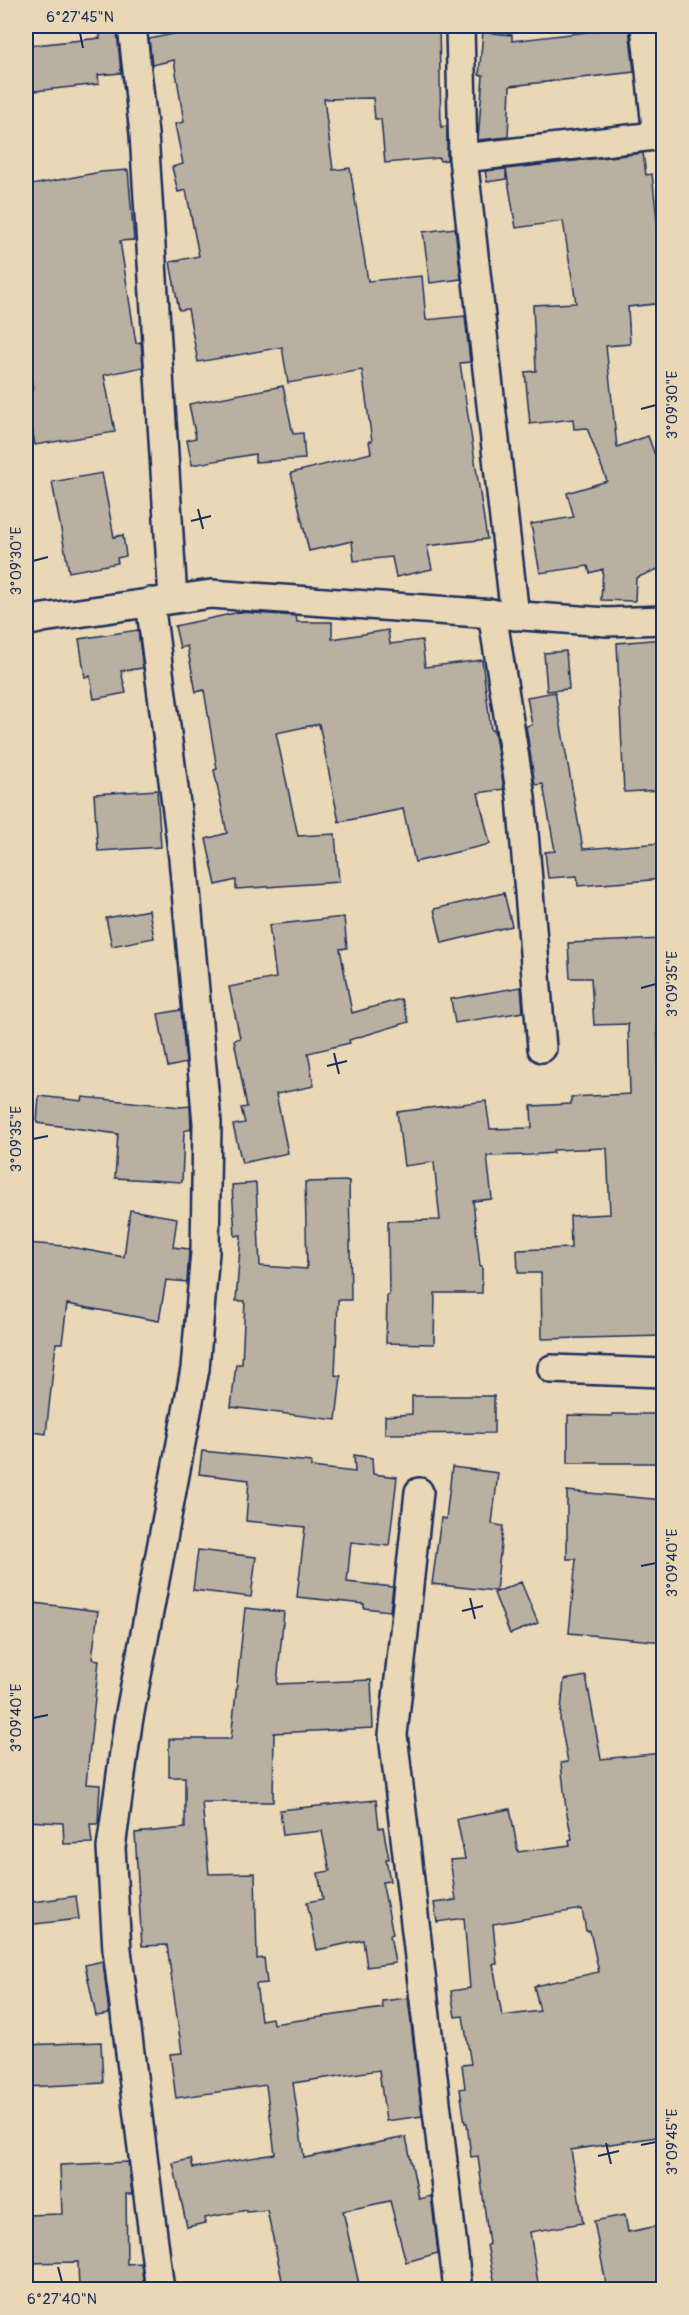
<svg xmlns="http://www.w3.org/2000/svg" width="689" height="2315" font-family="Pangolin,sans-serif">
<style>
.building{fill:#b9b0a1;stroke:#1b2f5e;stroke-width:1.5;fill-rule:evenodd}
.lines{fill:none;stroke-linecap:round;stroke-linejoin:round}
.minor-casing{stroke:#1b2f5e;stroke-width:32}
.minor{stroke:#e9d7b5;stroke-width:27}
.ticks{fill:none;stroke:#1b2f5e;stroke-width:2}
.neatline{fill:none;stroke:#1b2f5e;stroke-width:2}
.ticks-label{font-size:15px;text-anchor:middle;fill:#1b2f5e}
</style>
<rect width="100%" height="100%" fill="#e9d7b5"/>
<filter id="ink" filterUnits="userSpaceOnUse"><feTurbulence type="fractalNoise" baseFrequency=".0167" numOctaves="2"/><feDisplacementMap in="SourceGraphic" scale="12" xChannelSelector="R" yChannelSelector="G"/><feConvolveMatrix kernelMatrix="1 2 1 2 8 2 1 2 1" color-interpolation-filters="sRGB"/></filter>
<g filter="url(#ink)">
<path class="building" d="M212,26H439L441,127L447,126V160L440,161L439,158L385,163L381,119H375L373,98L324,99L333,170L350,168L368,281L422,276L426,320L465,316L470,362L460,363L487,539L427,546L432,569L396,577L392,557L354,561L352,541L309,551L291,473L371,453L369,441H372L362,370L288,383L282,347L198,362L188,309L179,310L170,262L199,256L186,190L178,192L172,167L183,164L175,124L184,122L174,60L152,65L149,39Z
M629,27L634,72L510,86L508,137L478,140L483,75H479L483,32L512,35V41Z
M117,31L121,73L98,75L99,84L26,92V46L100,38V32Z
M643,153L646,175L652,174L663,275V303L628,307L630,344L606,346L617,447L648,436L663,477V567L636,578L635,601L601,600L603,569L590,573L588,566L540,573L531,524L574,517L567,493L607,481L587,428L574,429L573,419L530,424L525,372L536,371L533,305L576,303L563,221L516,228L506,169Z
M506,169V179L487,182L485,171Z
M128,170L134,240L120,241L136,343L141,342L143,367L104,375L115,432L35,445L26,394V390L33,389L26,347V240L29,239L26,221V186L101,172Z
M455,228L461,279L430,283L423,232Z
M283,386L293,434L303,433L305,459L255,462V454L192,465L187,440L196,438L189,404Z
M102,473L114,537L123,535L126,556L117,558L118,563L69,572L52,482Z
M240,612L296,616L297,622H332V639L388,630L390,644L422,640L425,667L482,660L491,730H494L504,789L478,793L490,844L415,862L403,809L339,822L319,724L276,733L298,836L335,834L339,882L236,889V880L216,885L206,839L227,833L214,770L217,769L204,690L196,692L187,646L180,648L175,626Z
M138,630L143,668L121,671L126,693L94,699L90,676L85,677L79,639Z
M663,639V790L624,792L617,643Z
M566,651L569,689L547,691L544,653Z
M555,692L583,849L663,843V879L578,886L577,876L548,878L545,852L555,851L543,784L535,785L526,726L532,725L527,697Z
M157,790L161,847L98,851L94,794Z
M504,893L512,926L442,943L434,909Z
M149,910L154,938L112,946L106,918Z
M344,917L347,948L340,949L352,1013L401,999L409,1022L349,1040L350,1043L308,1053L314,1086L276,1094L288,1153L242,1163L233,1125L245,1123L241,1108L247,1107L234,1040L240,1038L229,987L276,978L269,925Z
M663,939V974L657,975L659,1022H657L660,1093H663V1336L542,1339L541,1273H518L517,1250L571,1248L570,1216L610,1214L607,1148L553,1150V1153L530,1155L487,1156L492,1199L473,1201L480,1266H482V1293H435L434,1344L386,1343L387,1295H389L388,1221L440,1220L434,1162L404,1166L397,1112L486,1101L490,1129L532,1128L531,1106L571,1104V1097L630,1094L628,1024L594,1025L591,978H570L568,943Z
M521,987L523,1012L455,1023L451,999Z
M181,1010L186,1063L168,1067L158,1014Z
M39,1096L82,1101L83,1097L181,1107L190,1106L191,1129L184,1131L182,1182L115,1178L118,1134L37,1123Z
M349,1181L351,1300H338L335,1375L341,1376L336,1420L231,1407L236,1364H242L245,1301H236L241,1235L235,1236L232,1185L256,1183L260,1266L307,1269L305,1182Z
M130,1210L177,1218L173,1247L189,1249L187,1282L166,1280L159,1321L67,1304L62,1343H56L46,1434L26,1431V1243L65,1246L124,1257Z
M412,1396H494V1433L385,1434V1416L412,1414Z
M612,1414H663V1463H568V1415L612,1416Z
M202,1451L311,1462V1467L355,1472L354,1455L372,1458L373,1474L397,1477L389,1546L351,1542L347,1582L393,1587L390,1611L364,1608V1604L297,1597L305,1527L246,1521L249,1480L199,1474Z
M452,1467L498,1473L492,1524L503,1526L496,1591L432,1584L441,1518L446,1519Z
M567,1491L663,1500V1642L569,1633L576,1559H567Z
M198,1550L256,1557L251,1597L193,1590Z
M521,1582L538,1623L510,1634L494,1593Z
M26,1602L98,1611L92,1659L99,1660L86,1784L100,1785L98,1824H90L92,1843L64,1844L63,1823L26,1821Z
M245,1608L284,1612L277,1684L371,1680L373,1728L274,1733L273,1802H202L209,1874L255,1873L257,1959L264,1958L267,1983L256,1984L261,2020L272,2018L273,2024L383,2008L382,2001L408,1998L422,2116L386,2121L379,2070L293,2083L304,2158L406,2137L419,2199L431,2196L438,2253L406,2262L390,2201L343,2211L360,2289H284L267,2210L247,2212V2210L204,2218L205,2223L187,2227L173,2163L191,2159L193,2168L275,2154L266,2085L176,2098L170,2054L182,2053L167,1945L142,1946L135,1833L185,1828V1777H169V1739H231Z
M586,1676L601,1759L663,1753V2136L571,2150L583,2223L530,2232L539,2289H496L487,2245L489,2244L478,2156L471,2157L467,2123H465L460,2089L465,2088L462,2065L471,2064L463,2016L455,2017L451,1991L470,1988L464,1918L437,1922L434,1903L456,1900L450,1860L465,1859L457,1819L510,1809L518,1852L570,1845L569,1840L572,1839L566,1809L561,1763L568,1762L560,1720L564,1680ZM582,1909L586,1931H590L599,1972L534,1986L540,2011L502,2016L493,1964H497L493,1924Z
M376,1800L379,1828L383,1827L389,1859H386L390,1881L382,1882L393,1934L390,1935L395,1963L367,1967L363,1940L317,1950L307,1902L323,1899L318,1873L330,1871L322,1831L283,1835L280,1810Z
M76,1896L79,1919L26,1925V1903Z
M103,1961L109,2014L96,2016L85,1965Z
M101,2042L103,2083L26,2087V2045Z
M128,2162L132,2194H126L127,2264L141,2263L144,2289H79L78,2262L26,2263V2215L62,2214L60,2165Z
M625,2215L628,2232L663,2225V2289H607L594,2221Z"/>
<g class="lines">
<defs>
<path id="minor" d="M132,26L144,134L173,599
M460,26L463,158L515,616
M645,26L657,136
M463,158L664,135
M150,602L183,858L207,1123L205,1252L195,1369L128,1723L111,1848L117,1950L160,2290
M492,613L521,797L542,1048
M26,622L43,618L211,594L607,622L664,620
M552,1369L664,1373
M419,1492L393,1735L458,2290"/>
</defs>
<use href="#minor" class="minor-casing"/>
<use href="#minor" class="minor"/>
</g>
</g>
<path class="ticks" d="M80,33L83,48M641,409L656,405M198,509L203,529M191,521L211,516M33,561L48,557M641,988L656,984M334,1053L339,1074M327,1066L347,1061M33,1139L48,1136M641,1566L656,1563M470,1598L475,1619M462,1611L483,1606M33,1718L48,1715M606,2143L611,2164M641,2145L656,2142M598,2156L619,2151M58,2267L62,2282"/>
<rect width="689" height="2315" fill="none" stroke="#e9d7b5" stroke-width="66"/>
<rect x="33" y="33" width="623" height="2249" class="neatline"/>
<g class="ticks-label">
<text x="80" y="22">6°27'45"N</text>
<text transform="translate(672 405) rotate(-90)" y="5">3°09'30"E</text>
<text transform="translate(16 561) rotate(-90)" y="5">3°09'30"E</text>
<text transform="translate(672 984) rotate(-90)" y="5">3°09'35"E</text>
<text transform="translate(16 1139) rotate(-90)" y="5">3°09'35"E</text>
<text transform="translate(672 1563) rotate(-90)" y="5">3°09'40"E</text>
<text transform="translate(16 1718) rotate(-90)" y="5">3°09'40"E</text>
<text transform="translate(672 2142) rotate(-90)" y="5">3°09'45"E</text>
<text x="62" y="2304">6°27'40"N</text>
</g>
</svg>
